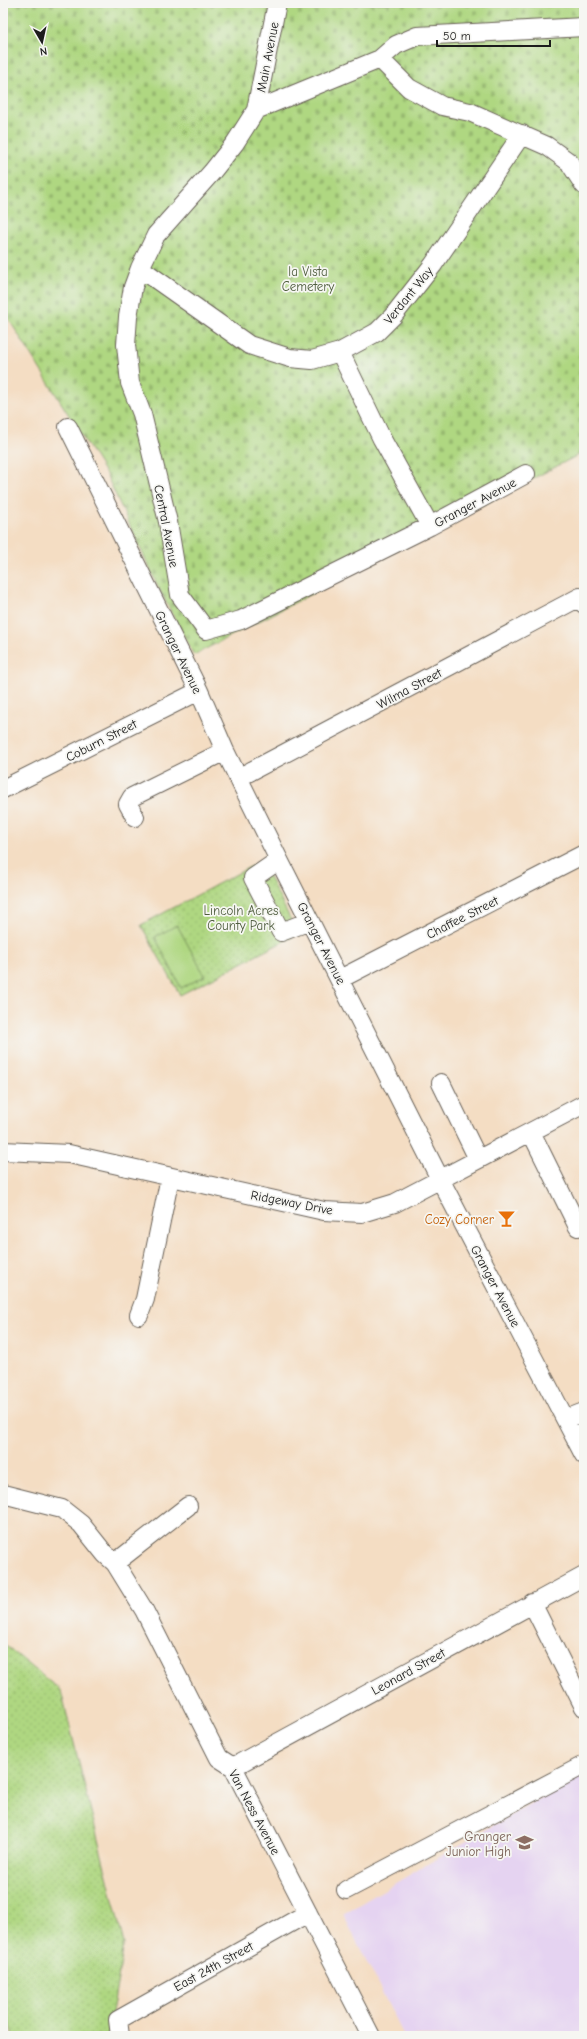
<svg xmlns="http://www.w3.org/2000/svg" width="587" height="2039" font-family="'Comic Neue',sans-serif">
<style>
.built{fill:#e5d3f1}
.grass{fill:url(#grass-dots);stroke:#667a4e}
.cemetery{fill:url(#cemetery-stones);stroke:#667a4e}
.pitch{fill:#afd781;stroke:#667a4e}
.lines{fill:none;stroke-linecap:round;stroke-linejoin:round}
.minor-casing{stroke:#686056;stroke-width:20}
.minor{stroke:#fff;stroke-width:18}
.labels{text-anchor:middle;stroke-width:3.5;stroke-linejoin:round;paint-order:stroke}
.street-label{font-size:13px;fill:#1c1c1c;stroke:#f6f6f2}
.park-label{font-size:13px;fill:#4f5d3f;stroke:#f6f6f2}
.food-label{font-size:13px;fill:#c56008;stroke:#f6f6f2;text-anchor:end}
.education-label{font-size:13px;fill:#785e54;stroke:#f6f6f2;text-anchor:end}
</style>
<defs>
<pattern id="grass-dots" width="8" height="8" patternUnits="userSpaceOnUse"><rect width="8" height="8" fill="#afd781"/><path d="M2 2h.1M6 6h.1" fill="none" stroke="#96b86f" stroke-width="1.8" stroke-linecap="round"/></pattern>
<pattern id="cemetery-stones" width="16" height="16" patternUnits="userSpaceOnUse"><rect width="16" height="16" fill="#afd781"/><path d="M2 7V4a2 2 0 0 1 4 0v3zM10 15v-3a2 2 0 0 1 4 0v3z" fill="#96b86f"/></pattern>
</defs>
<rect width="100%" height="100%" fill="#f6f6f2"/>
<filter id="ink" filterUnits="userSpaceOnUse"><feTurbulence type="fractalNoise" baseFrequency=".025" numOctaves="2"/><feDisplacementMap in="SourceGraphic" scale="8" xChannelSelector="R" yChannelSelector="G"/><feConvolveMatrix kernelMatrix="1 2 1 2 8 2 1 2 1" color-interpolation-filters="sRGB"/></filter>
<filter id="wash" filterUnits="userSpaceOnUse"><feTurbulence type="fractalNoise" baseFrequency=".012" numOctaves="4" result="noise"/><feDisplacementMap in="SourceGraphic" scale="16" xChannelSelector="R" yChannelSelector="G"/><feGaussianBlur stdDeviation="0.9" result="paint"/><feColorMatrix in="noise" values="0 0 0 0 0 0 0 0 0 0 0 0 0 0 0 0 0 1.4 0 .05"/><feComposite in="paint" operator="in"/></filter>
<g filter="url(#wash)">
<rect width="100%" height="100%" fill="#f4ddc3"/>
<path class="built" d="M584,1772V2036H404L343,1914Z"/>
<path class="grass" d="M261,861L298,934L180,995L141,925Z
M3,1643L61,1691L124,1944L108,2036H13L3,2000Z"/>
<path class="cemetery" d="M3,3H584V452L194,655L160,591L107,476L3,310Z"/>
<path class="pitch" d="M177,925L205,976L181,988L155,937Z"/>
</g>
<g filter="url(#ink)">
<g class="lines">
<defs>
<path id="minor" d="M380,59L409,88L442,106L470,112L547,146L569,162L584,185
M256,110L277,3
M140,268L249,345L290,358L312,360L340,352L377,332L393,316L433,265L522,134
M340,352L382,439L430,526
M68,427L199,691L225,751L279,860L440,1179L584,1455
M526,474L430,526L241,620L206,630L180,595L168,522L142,414L130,383L126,345L128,317L133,287L140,268L156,235L212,172L235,143L256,110L380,59L396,45L417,36L584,27
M238,778L580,597L584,604
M3,789L199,691
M135,817L128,804L132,797L225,751
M279,860L253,878L281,932L310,921
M340,979L584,854
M441,1083L478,1159
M531,1132L578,1227
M3,1151L69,1154L324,1211L362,1213L395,1203L584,1104
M139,1315L145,1299L170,1177
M566,1419L584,1412
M3,1494L62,1509L81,1524L105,1554L115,1563L144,1610L219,1758L233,1767L371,2036
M115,1563L188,1506
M532,1603L584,1707
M233,1767L584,1576
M346,1890L584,1765
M120,2036L118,2020L308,1913"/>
</defs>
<use href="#minor" class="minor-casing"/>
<use href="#minor" class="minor"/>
</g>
</g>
<defs>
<symbol id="bar-bare" viewBox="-9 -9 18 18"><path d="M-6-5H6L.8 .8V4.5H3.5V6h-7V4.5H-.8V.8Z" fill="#e8710a" stroke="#f6f6f2" stroke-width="2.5" paint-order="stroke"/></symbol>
<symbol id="school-bare" viewBox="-9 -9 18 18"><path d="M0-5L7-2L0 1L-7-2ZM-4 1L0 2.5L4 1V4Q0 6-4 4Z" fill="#8d6e63" stroke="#f6f6f2" stroke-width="2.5" paint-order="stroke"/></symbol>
</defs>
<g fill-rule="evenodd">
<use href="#bar-bare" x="494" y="1206" width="25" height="25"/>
<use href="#school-bare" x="512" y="1830" width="25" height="25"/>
</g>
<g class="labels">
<g class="street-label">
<text transform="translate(267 57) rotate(-79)" y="5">Main Avenue</text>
<text transform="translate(408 295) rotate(-51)" y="5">Verdant Way</text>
<text transform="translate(475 502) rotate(-28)" y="5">Granger Avenue</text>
<text transform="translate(167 526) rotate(79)" y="5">Central Avenue</text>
<text transform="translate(179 652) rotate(64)" y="5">Granger Avenue</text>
<text transform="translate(409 688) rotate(-28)" y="5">Wilma Street</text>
<text transform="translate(101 740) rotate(-27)" y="5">Coburn Street</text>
<text transform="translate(462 917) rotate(-27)" y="5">Chaffee Street</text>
<text transform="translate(322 943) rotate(63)" y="5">Granger Avenue</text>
<text transform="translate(292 1202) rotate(11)" y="5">Ridgeway Drive</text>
<text transform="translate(496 1286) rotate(62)" y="5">Granger Avenue</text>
<text transform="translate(408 1671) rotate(-29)" y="5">Leonard Street</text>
<text transform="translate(255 1812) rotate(62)" y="5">Van Ness Avenue</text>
<text transform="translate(213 1966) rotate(-29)" y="5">East 24th Street</text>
</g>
<g class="park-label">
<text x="308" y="276">la Vista<tspan x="308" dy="15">Cemetery</tspan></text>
<text x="241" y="915">Lincoln Acres<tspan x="241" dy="15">County Park</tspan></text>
</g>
<g class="food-label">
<text x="494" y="1224">Cozy Corner</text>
</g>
<g class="education-label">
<text x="511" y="1841">Granger<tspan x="511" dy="15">Junior High</tspan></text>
</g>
</g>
<rect width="587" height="2039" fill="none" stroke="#f6f6f2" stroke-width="16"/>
<g transform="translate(42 42) rotate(171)" stroke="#f6f6f2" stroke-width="3" paint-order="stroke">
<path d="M0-3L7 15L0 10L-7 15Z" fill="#1c1c1c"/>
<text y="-6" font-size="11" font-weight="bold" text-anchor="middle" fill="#1c1c1c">N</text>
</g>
<path d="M437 40v6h113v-6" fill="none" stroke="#1c1c1c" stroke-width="2"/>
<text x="443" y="40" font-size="12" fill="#1c1c1c" stroke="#f6f6f2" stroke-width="3" paint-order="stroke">50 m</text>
</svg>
